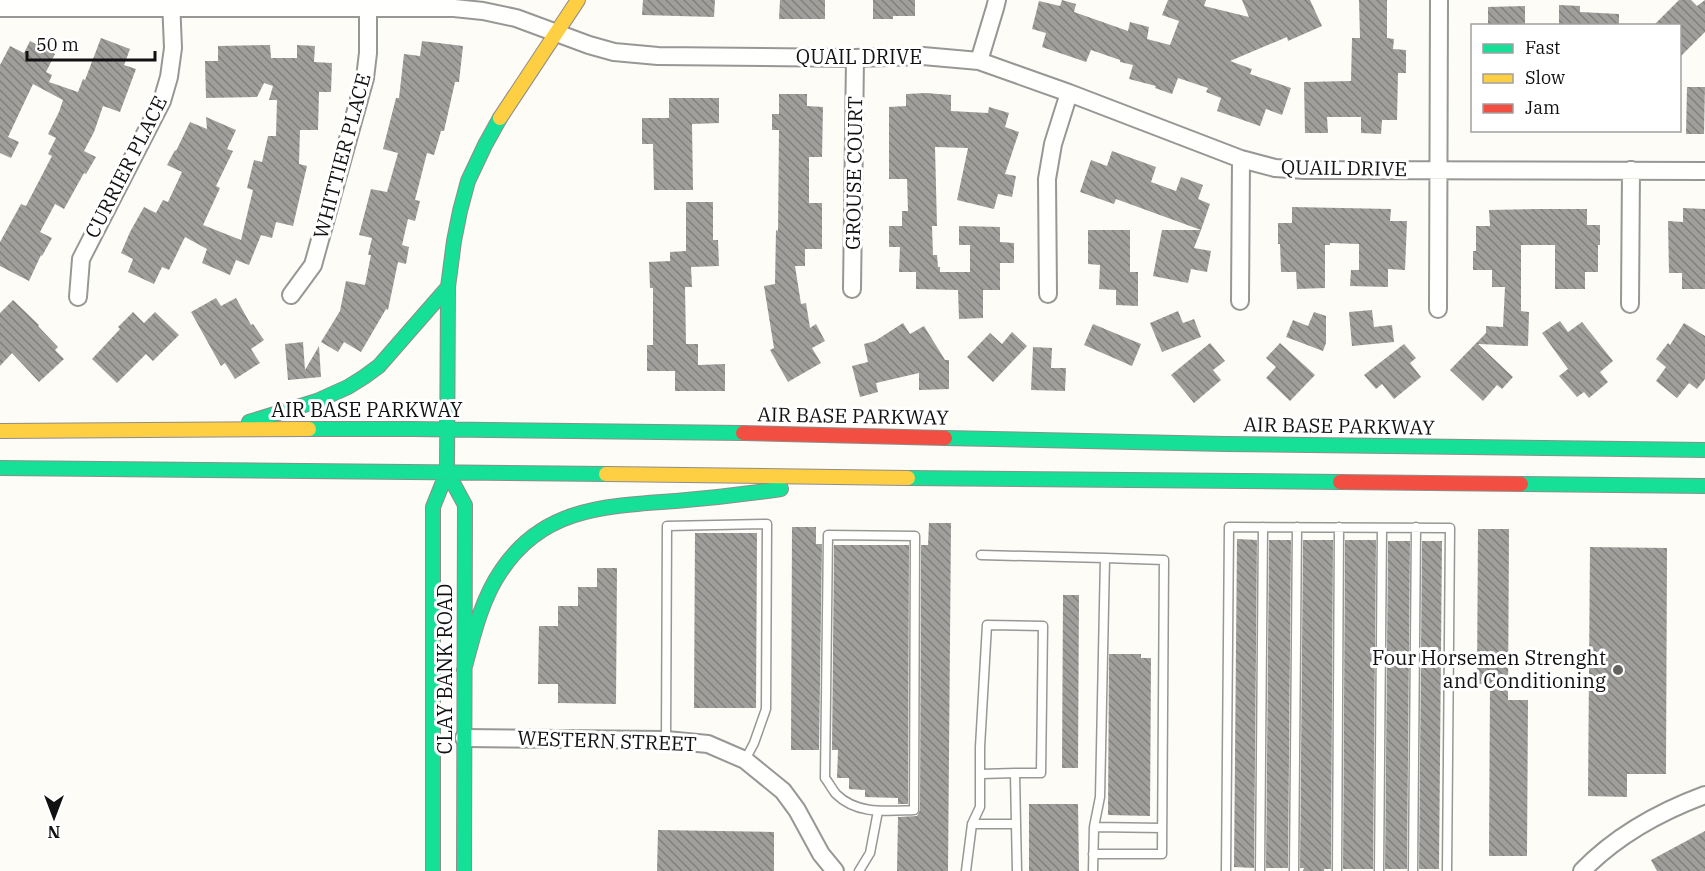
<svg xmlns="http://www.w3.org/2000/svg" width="1705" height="871" font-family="'IBM Plex Serif',serif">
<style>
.building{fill:url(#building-back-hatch)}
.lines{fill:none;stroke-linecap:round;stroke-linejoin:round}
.lane-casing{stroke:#979795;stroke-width:11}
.street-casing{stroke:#979795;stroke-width:20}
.fast-casing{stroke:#8e8d8b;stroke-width:16}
.slow-casing{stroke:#8e8d8b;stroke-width:16}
.jam-casing{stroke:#8e8d8b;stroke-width:16}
.lane{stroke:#fffffe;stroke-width:8}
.street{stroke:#fffffe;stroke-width:16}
.fast{stroke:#16e098;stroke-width:14}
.slow{stroke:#ffcf43;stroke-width:14}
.jam{stroke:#f24e42;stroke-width:14}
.poi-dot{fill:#646362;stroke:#fff;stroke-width:2}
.labels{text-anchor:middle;stroke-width:6;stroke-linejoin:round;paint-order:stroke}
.street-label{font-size:20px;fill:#111;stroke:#fff}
.poi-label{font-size:20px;fill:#111;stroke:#fff;text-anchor:end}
</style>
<defs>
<pattern id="building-back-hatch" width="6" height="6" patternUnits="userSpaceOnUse" patternTransform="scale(1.5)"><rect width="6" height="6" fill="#a19f9c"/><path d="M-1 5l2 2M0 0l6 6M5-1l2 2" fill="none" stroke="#82807e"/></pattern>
</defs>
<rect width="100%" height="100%" fill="#fdfcf7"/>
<path class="building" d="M643,0H715L714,17L642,15Z
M780,0H825V19H779Z
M873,0H915V16H893V19H873Z
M1062,0L1076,4L1074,12L1128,31L1130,22L1149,27L1147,39L1170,45L1179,21L1162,15L1168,0H1206L1204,6L1249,17L1242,0H1310L1322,26L1288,41L1287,37L1230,61L1252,69L1250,74L1291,88L1282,115L1266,109L1260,126L1217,111L1221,98L1206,92L1208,88L1178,78L1172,94L1155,88L1156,86L1129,79L1133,65L1120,62V60L1091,50L1086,62L1042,47L1046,33L1032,29L1039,1L1060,6Z
M1359,0H1387V38L1394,39L1393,49L1406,50V73H1398L1397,120H1382L1381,134L1361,133V117H1327L1328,133H1305L1304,82L1351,81L1352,38H1360Z
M1679,0H1691L1697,6L1705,0V32L1680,57V26H1653Z
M1559,5L1580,6V12L1619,14V26H1559Z
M1525,6V26H1488V7Z
M101,38L130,49L124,65L136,69L120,112L103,106L94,132L84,151L96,157L86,174L84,173L64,209L55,204L40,232L52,238L42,256L41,255L29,281L0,266V242L21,204L26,206L52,156L48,154L56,138L48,134L59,112L63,100L33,84L8,137L19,142L11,158L0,153V65L10,46L24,53L30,41L55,54L46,72L52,75L49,82L78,92L83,79L85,80Z
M422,41L463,46L459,82H455L444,131H441L434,155L427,153L415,200L420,201L415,221L408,219L402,245L409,247L406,264L398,262L388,310L386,309L361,352L344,342L338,352L321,342L340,311L346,281L365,285L371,255H368L372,238L359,235L371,189L387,192L398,153L383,149L396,98H399L404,54L420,56Z
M270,45L271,58H297V45L315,46L314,62L332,63L331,92H319L318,130H300L299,164L307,166L293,226L276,222L272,238L261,235L249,265L236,260L230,275L202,263L207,249L185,237L169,270L162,267L154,284L128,272L133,259L121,253L130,232L144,207L156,213L163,200L168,202L182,172L167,165L175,150L176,151L190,122L207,129L206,117L236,130L227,149L233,151L216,186L220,188L203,225L241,240L253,190L247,188L254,160L262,162L268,136H276L277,100H269L273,86L264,83L257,97L206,98L205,61H218V46Z
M1687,87H1705L1704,134H1686Z
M926,93L951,95V111L988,113L989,107L1009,113L1005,127L1019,132L1005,174L1016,176L1012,197L998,194L994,209L957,200L968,148L935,147L937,226H932L933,255H937L938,267H940V272H970V245H959V226L1000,227V242L1014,243V263H1000V290H983V318L959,319L958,290L916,289V272H899L900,247H889V226H902V211H908L907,179H889V107L906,106V94Z
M779,94H807V106L823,107L822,157H809V203H822V249H805V266H795L801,304L806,303L810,328L816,324L825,341L812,348L821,363L788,382L770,350L774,348L764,286L775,284L776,230L778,231L779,130H772V114H779Z
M669,98H719V123L692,124L693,190H654L653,144H642V118H669Z
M1112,151L1156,167L1151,182L1176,191L1181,177L1203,185L1198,199L1210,204L1201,230L1116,199L1114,204L1080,192L1091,160L1107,166Z
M686,202H713V240H718L719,266L691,267L692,287H685L686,344H698V365L725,364V391H675V371H647V345H653V288H650L649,262L670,261V252L686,251Z
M1292,207L1391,209L1390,221H1407L1405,270L1388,269V287L1350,286L1351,270H1359V244L1330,243V245H1325V288L1297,289L1296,272H1281L1280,244H1278V223H1292Z
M1683,208L1705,209V289H1682V273H1669L1668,221L1683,222Z
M1539,209H1587V225H1600V245H1598V272H1585V289H1555V245H1521V311L1529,312L1528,346L1478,344L1513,377L1502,389L1497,385L1483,401L1450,370L1486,333V326L1503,327L1505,287H1492V270H1473V251H1476V226H1490L1489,210Z
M1088,230H1130V272H1138V306L1116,305V290L1099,289L1100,265L1088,264Z
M1162,230H1201L1194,248L1211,251L1207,272L1191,269L1188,283L1153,276Z
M216,298L221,306L236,298L251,325L253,324L264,340L251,349L260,363L235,379L225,363L221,366L191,312Z
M13,300L39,325L38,326L58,347L55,350L64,359L39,382L12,353L0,366V313Z
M1372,310L1374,327L1392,325L1394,342L1352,346L1349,312Z
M1178,311L1183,323L1194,319L1201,337L1162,352L1150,323Z
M133,312L144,323L155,312L179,335L153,361L146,354L117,383L92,359L120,329L118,327Z
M1314,312L1326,316V343L1323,351L1286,337L1293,320L1308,326Z
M1560,321L1568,332L1582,322L1613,361L1600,372L1608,382L1589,398L1584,392L1577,397L1559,376L1568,369L1542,333Z
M903,323L910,334L924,326L945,360H949V389L919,390V373L876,383L878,392L860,397L852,366L868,362L864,344L875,341Z
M1684,323L1705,336V379L1697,389L1689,383L1677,398L1656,381L1666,367L1656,359L1668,343L1670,345Z
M1093,324L1141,344L1132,366L1084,345Z
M1012,332L1027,346L993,382L967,357L990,333L1002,344Z
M303,342L305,370L319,346L321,377L288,380L285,344Z
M1210,343L1225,361L1213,370L1221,380L1194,403L1171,375Z
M1280,343L1315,375L1290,401L1266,378L1276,367L1266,358Z
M1404,344L1416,358L1410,363L1421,377L1394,399L1382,384L1376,389L1364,375Z
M1033,347L1052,348L1051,368H1066L1065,391L1031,390Z
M929,523H951L948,871H897L898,817L917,816L920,810L921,545H928Z
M792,527H816V544H822L819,750H791Z
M1478,529H1509L1508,700H1528L1527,856H1489L1490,684H1477Z
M695,533H757L756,708H694Z
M1237,539L1257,540L1254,868L1234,867Z
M1269,540H1291L1288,868H1266Z
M1303,540H1333L1331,869H1324V871H1303L1304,868H1300Z
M1345,540H1376L1373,869H1343Z
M1388,541H1410L1407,869H1385Z
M1422,541H1442L1439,869H1419Z
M834,545H909L908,804H898V798L865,797V790L849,789V778H837L838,750H832Z
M1590,547L1667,548L1666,774H1627V797L1588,796Z
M597,568H617L616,704L558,703V684H538L539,626H558V606H578V587H597Z
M1063,595H1079L1078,768H1062Z
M1109,654H1141V658H1151L1150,816L1108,815Z
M1029,804H1078L1079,871H1029Z
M658,830L774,832V871H657Z
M1705,831V871H1657L1651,860Z"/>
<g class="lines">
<defs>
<path id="lane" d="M828,535L915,536L914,810C887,811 857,815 836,794C832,789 829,783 825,778Z
M981,555L1105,558
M666,740L667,526L767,524L766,709L754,743L745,760
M981,774L1015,773
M972,824L980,807V747L987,625L1043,626L1041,773H1015L1016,824
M1094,827L1162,828
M859,871L870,853L878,811
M966,871L972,824H1016L1017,871
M1093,871L1094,827L1100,797L1105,558L1164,560L1162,854H1093
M1226,871L1229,527L1450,528L1447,871
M1260,871L1263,527
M1294,871L1297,527
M1337,871L1339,527
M1379,871L1382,528
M1413,871L1416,527"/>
<path id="street" d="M0,8H454L483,11L516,18L589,45L614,52L658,56L855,58L923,56L979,61L1069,93L1241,159L1275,168L1305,170L1705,171
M979,61L995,8L997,0
M852,289L855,58
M1048,294L1047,179L1053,144L1069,93
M291,295L313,265L365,78L368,53V8
M78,297L81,259L162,101L169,77L173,48L171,0
M1240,301L1241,159
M1630,304L1631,170
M1438,309L1439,0
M464,738L666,740L708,744L745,760L783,791L797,810L821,854L835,871
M1582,871C1616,836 1659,812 1705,795"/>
<path id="fast" d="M249,422L317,401L348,387L364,377L379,366L448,287
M309,429H411L743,433
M945,438L1225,444L1705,450
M0,468L606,474
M447,472L465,505L464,871
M908,478L1340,482
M1521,484L1705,486
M464,670C473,637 481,600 501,571C543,507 606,506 676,501C711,498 746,494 781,489
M433,871V507L447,472L448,287L454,241L460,211L468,181L485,145L500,118"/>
<path id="slow" d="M500,118L578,0
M0,431L309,429
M606,474L908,478"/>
<path id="jam" d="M743,433L945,438
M1340,482L1521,484"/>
</defs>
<use href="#lane" class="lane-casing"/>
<use href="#street" class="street-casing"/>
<use href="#fast" class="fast-casing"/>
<use href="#slow" class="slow-casing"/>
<use href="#jam" class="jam-casing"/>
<use href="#lane" class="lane"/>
<use href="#street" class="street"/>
<use href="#fast" class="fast"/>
<use href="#slow" class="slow"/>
<use href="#jam" class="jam"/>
</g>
<circle class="poi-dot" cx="1618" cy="670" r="6"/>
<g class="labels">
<g class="street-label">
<text x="859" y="64">QUAIL DRIVE</text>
<text transform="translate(342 156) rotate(-75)" y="7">WHITTIER PLACE</text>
<text transform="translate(126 167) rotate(-63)" y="7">CURRIER PLACE</text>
<text transform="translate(1344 168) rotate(1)" y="7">QUAIL DRIVE</text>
<text transform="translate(854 173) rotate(-89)" y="7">GROUSE COURT</text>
<text x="367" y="417">AIR BASE PARKWAY</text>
<text transform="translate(853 416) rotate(1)" y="7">AIR BASE PARKWAY</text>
<text transform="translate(1339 426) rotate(1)" y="7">AIR BASE PARKWAY</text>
<text transform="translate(445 669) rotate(-90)" y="7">CLAY BANK ROAD</text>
<text transform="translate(607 741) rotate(2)" y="7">WESTERN STREET</text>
</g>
<g class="poi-label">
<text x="1606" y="665">Four Horsemen Strenght<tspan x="1606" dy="23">and Conditioning</tspan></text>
</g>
</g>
<rect x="1471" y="24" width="210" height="108" fill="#ffffff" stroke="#a0a0a0" stroke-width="1.5"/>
<rect x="1483" y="44" width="30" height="9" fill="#16e098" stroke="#a0a0a0" stroke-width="1.5"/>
<text x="1525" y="54" font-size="18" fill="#111111">Fast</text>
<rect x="1483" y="74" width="30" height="9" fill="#ffcf43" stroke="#a0a0a0" stroke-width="1.5"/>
<text x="1525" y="84" font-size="18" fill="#111111">Slow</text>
<rect x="1483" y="104" width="30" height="9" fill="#f24e42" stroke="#a0a0a0" stroke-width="1.5"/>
<text x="1525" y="114" font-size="18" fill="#111111">Jam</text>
<g transform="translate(54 817) rotate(180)" stroke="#ffffff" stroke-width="4.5" paint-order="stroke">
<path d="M0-4.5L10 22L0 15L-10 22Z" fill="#111111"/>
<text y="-9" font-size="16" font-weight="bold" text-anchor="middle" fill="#111111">N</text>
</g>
<path d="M27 51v9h128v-9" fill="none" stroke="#111111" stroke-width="3"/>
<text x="36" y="51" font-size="18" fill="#111111" stroke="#ffffff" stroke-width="4.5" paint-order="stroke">50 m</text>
</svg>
